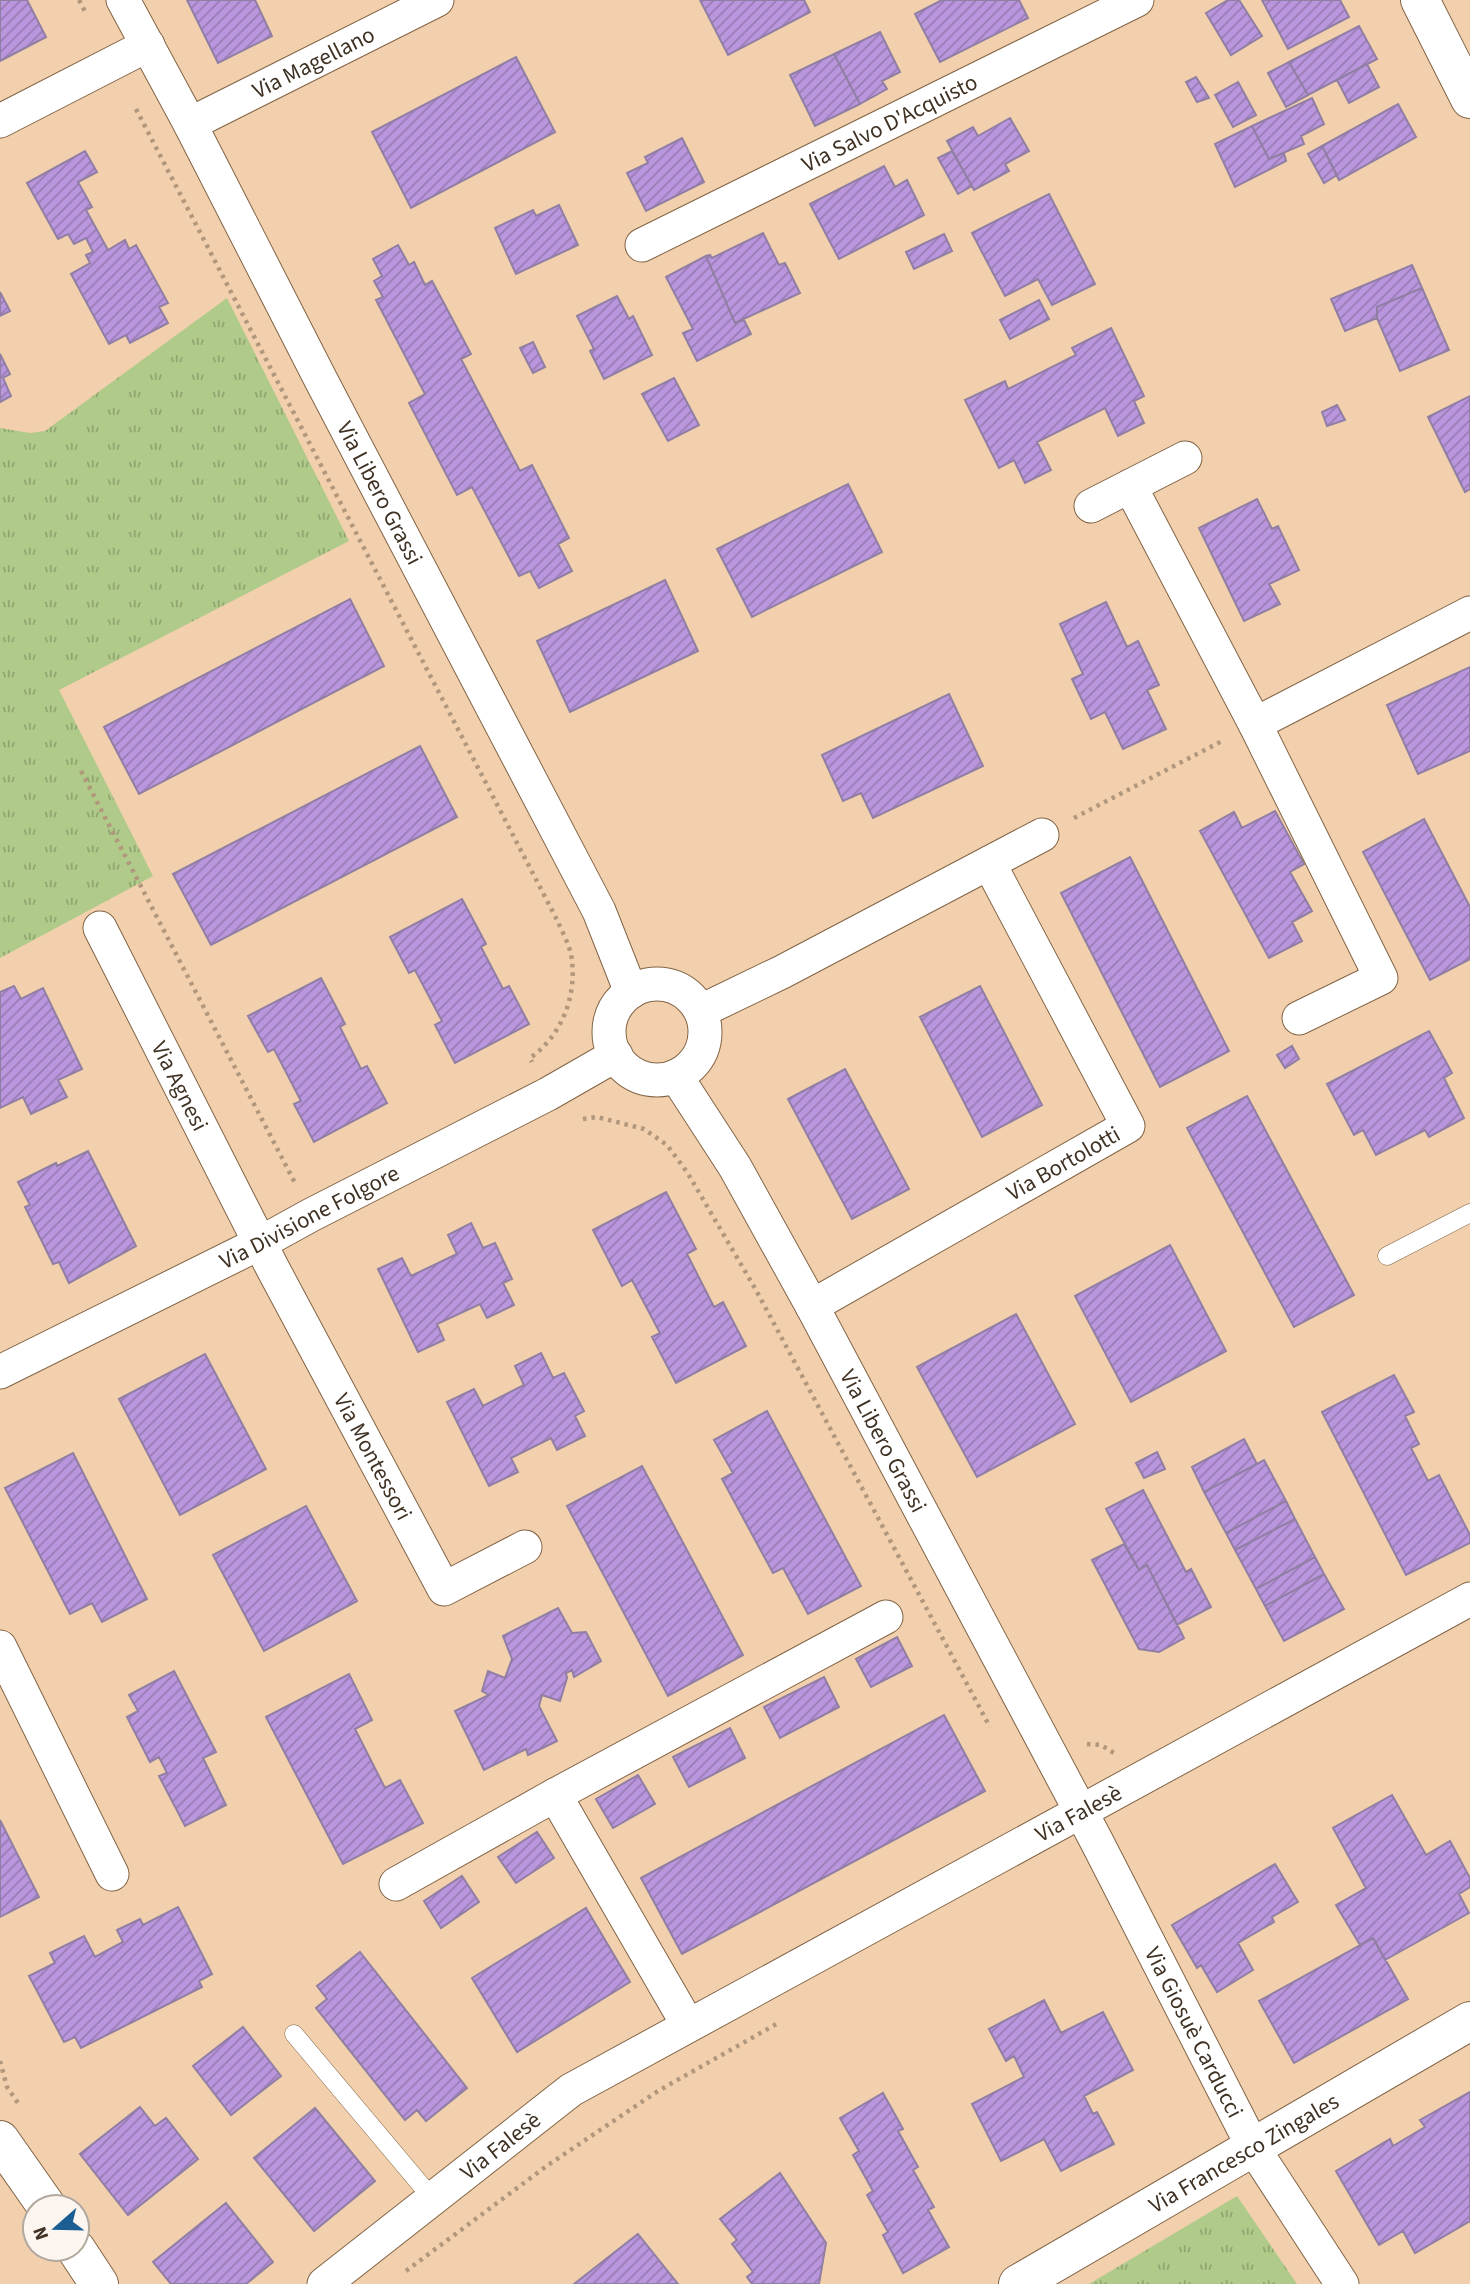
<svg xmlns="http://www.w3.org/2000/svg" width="1470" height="2284" font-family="'Source Sans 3',sans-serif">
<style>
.park{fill:url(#park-tufts)}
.building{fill:url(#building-hatch);stroke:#907ea3;stroke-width:2}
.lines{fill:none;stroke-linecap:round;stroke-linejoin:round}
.service-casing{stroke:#826445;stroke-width:19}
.minor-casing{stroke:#826445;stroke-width:35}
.tertiary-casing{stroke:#826445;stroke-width:40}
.path{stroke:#b1977c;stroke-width:4.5;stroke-dasharray:3.5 5;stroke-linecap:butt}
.service{stroke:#fff;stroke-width:18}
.minor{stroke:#fff;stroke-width:33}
.tertiary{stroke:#fff;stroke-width:38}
.labels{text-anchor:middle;stroke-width:7;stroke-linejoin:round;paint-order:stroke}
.street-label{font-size:23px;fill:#3f3224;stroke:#fdf6f0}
</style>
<defs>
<pattern id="park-tufts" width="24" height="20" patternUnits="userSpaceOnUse" patternTransform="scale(1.75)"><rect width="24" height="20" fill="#afca89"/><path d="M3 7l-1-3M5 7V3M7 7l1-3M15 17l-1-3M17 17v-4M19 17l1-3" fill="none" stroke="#90a570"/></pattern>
<pattern id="building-hatch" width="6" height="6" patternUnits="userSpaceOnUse" patternTransform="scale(1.75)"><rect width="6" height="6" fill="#ba96de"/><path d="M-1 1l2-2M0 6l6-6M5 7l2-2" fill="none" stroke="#997bb4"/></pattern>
</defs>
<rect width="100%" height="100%" fill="#f2d0ae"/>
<path class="park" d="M227,298L349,541L59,690L153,876L0,958V428L30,433L45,431Z
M1237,2196L1297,2284H1089Z"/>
<path class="building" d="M0,0H27L46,37L0,61Z
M187,0H255L272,36L218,63Z
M700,0H804L810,12L728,55Z
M942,0H1019L1028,18L940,62L915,14Z
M1228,0H1239L1262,36L1231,55L1206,13Z
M1262,0H1340L1349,17L1288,49Z
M1359,26L1377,59L1308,95L1289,62Z
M880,32L900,72L882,81L887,89L860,104L834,54Z
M834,54L860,104L815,126L790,75Z
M516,57L555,132L411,208L372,132Z
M1289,62L1308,95L1286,107L1268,73Z
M1367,64L1379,87L1349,103L1337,80Z
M1196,77L1209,98L1197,102L1186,82Z
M1238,82L1256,115L1233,127L1215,95Z
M1312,98L1324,124L1301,136L1304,144L1269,159L1252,126Z
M1398,104L1416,137L1339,180L1322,146Z
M1010,118L1029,151L1005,164L1009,171L974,190L947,141L973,127L978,136Z
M1252,126L1269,159L1284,153L1286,161L1235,187L1215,144Z
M682,138L704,182L646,211L627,173L648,163L645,157Z
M1322,146L1337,175L1324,183L1308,154Z
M85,151L97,172L78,182L92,207L86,210L108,250L125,240L129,249L136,245L168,303L159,307L168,323L130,343L126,335L109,344L71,274L90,263L86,255L93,252L86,238L74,244L68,234L58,239L27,183Z
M952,151L972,186L958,194L938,158Z
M884,166L895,187L907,180L924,215L839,259L810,204Z
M1049,194L1095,284L1052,305L1038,279L1005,296L972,233Z
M559,205L578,245L516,274L495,228L533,210L536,216Z
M763,233L779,265L785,263L800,293L735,323L706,256L710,255L712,258Z
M944,234L952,251L914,269L906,252Z
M398,245L409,265L414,262L425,285L432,281L471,354L461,359L520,471L532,465L569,538L558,544L572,571L539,588L530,571L519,576L472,487L457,495L409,403L425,394L376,300L383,297L374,281L382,276L373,259Z
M706,256L735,323L744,320L751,334L697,361L683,333L693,329L666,277Z
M1412,265L1422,288L1377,307V318L1345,331L1331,299Z
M1422,288L1449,350L1400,371L1377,318V307Z
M0,292L10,311L0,316Z
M617,296L629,319L633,316L652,355L604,379L590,351L594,349L577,316Z
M1039,300L1049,319L1010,339L1000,320Z
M1111,328L1144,396L1134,401L1144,423L1118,436L1105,408L1037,442L1051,470L1025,483L1014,460L999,468L965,400L1005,381L1008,389L1076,355L1072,348Z
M533,342L545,367L533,373L520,348Z
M0,354L10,374L3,378L11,396L0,402Z
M674,378L699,425L668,441L642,394Z
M1470,396V489L1465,492L1428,417Z
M1337,405L1345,420L1327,426L1322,412Z
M848,484L882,552L752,617L717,549Z
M1257,499L1272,529L1278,526L1299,570L1269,584L1280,604L1244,621L1199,528Z
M665,580L698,651L570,712L537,641Z
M350,599L384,666L139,794L104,727Z
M1106,602L1127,647L1138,641L1159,685L1147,690L1166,729L1123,749L1105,712L1091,719L1072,679L1083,674L1060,624Z
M1470,667V751L1418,774L1387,705Z
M949,694L983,766L873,818L861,793L843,801L822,755Z
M420,746L457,817L211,945L173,874Z
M1275,811L1304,864L1290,872L1312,911L1292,922L1302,941L1269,958L1200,831L1234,812L1242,828Z
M1424,819L1470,907V959L1430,980L1363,852Z
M1130,857L1229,1051L1160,1087L1061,893Z
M462,899L486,944L481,947L503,989L509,986L529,1024L455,1063L435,1025L442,1021L415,970L409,973L390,937Z
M321,978L345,1024L340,1027L361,1069L367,1066L387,1103L314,1142L294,1104L301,1101L274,1049L268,1052L248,1016Z
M14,986L21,999L43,988L82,1069L58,1080L67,1097L31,1114L23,1097L0,1108V992Z
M980,986L1042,1105L982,1137L920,1017Z
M1429,1031L1452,1073L1444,1078L1464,1118L1429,1137L1425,1130L1376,1155L1363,1130L1354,1135L1327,1084Z
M1292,1046L1299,1059L1285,1068L1277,1055Z
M845,1069L909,1189L852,1219L788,1099Z
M1247,1096L1354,1295L1294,1327L1187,1128Z
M88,1151L136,1246L69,1283L59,1262L53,1264L25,1207L30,1205L18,1182L56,1163L57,1166Z
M666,1192L696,1249L687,1254L714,1307L723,1302L746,1346L676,1383L652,1337L660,1333L632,1280L622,1286L593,1230Z
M471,1223L483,1248L495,1243L512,1279L503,1283L514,1305L487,1318L480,1304L437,1324L444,1340L418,1352L378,1269L402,1258L411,1276L457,1254L448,1235Z
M1170,1245L1226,1351L1131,1402L1075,1296Z
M1016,1314L1075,1424L977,1477L917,1367Z
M541,1353L553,1378L564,1373L584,1411L575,1416L585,1436L557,1450L551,1438L511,1458L518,1472L489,1486L447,1402L474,1389L483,1406L524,1385L515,1366Z
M205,1354L266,1469L180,1515L119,1399Z
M1394,1375L1414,1412L1405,1416L1419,1444L1411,1448L1428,1481L1439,1475L1470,1535V1543L1406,1575L1322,1412Z
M767,1411L861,1586L808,1614L783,1568L773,1573L722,1479L733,1473L714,1440Z
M1244,1439L1257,1464L1204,1492L1192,1467Z
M1157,1452L1165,1469L1144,1478L1136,1463Z
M73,1453L147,1599L102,1622L92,1603L70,1614L5,1488Z
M1264,1460L1286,1501L1226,1533L1204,1492Z
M642,1466L743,1655L668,1696L567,1506Z
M1143,1490L1186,1572L1191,1569L1211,1607L1177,1625L1147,1565L1139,1570L1106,1509Z
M1286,1501L1295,1519L1235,1550L1226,1533Z
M306,1506L357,1601L264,1651L213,1555Z
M1295,1519L1315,1557L1256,1589L1235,1550Z
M1124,1544L1139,1570L1147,1565L1184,1638L1159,1652L1139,1649L1092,1560Z
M1315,1557L1324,1574L1265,1606L1256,1589Z
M1324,1574L1344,1609L1284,1641L1265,1606Z
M558,1608L572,1633L586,1632L601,1661L574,1677L572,1670L566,1673L567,1678L560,1701L542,1695L539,1706L557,1741L528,1755L526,1749L484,1770L455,1711L489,1695L482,1691L488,1671L505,1678L512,1659L503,1636Z
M897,1637L912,1666L871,1687L856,1659Z
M174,1671L216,1752L203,1758L226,1805L185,1826L159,1776L167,1773L159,1757L150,1762L127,1717L138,1711L129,1695Z
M349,1674L372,1720L355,1729L385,1788L400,1780L423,1823L343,1864L266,1717Z
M824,1677L839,1707L780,1738L764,1707Z
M944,1715L985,1791L682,1954L641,1878Z
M730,1728L745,1758L689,1787L673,1757Z
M638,1775L655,1804L613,1828L596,1799Z
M1392,1795L1426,1855L1450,1841L1470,1878V1887L1459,1894L1469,1913L1385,1960L1373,1938L1360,1945L1336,1905L1366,1888L1333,1828Z
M0,1820L39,1897L0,1917Z
M537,1832L554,1858L516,1883L498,1857Z
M1275,1864L1298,1902L1272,1917L1274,1922L1238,1943L1253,1970L1217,1992L1201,1965L1197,1968L1172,1925Z
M462,1876L479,1902L441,1928L424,1901Z
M178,1907L212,1974L199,1981L202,1987L81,2048L75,2037L64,2042L29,1976L55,1963L50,1953L84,1936L95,1957L123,1942L117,1930L140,1919L143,1925Z
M586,1908L630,1982L517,2052L472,1978Z
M1373,1938L1408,1999L1294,2063L1259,2001Z
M360,1952L467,2088L426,2121L417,2110L405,2120L316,2008L327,1999L317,1986Z
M1044,2000L1061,2033L1103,2012L1133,2070L1084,2096L1093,2114L1097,2112L1114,2144L1061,2171L1044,2139L1001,2161L972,2104L1024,2077L1014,2056L1006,2061L989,2029Z
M243,2027L281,2076L231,2115L193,2066Z
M1470,2092V2221L1415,2253L1403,2231L1379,2245L1336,2171L1390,2139L1393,2146L1425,2127L1420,2120Z
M883,2093L903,2129L898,2131L918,2167L913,2170L934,2207L928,2210L949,2247L903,2273L883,2235L888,2232L867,2195L873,2191L853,2155L859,2151L840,2118Z
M140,2107L155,2126L166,2118L198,2159L128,2215L80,2154Z
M315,2108L375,2181L314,2231L254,2158Z
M780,2173L826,2243L819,2284H752L747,2277L753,2272L732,2244L737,2240L720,2219Z
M226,2203L273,2262L246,2284H171L153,2262Z
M638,2234L678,2284H574Z"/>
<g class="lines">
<defs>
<path id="service" d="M1387,1256L1470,1213
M294,2034L432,2198"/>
<g id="minor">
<path id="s1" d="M123,0L190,124L322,382L599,911L631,992"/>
<path d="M0,121L148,45"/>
<path id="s2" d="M190,124L437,0"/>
<path id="s3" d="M642,245L1137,0"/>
<path d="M1130,486L1255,724L1381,978L1299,1018"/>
<path d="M1091,506L1185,458"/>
<path d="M1255,724L1470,613"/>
<path id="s4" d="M100,928L272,1267L444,1589L525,1547"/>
<circle cx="657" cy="1032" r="48"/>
<path d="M701,1011L782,972L1042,835"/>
<path id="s5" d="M676,1076L735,1167L812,1306L1097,1842L1254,2149L1342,2284"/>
<path id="s6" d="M812,1306L1128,1126L989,863"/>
<path id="s7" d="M0,1372L262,1242L311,1215L548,1094L616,1055"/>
<path d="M0,1647L112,1874"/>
<path d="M555,1795L688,2025"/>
<path d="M396,1884L555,1795L886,1617"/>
<path id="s8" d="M324,2284L571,2090L1470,1599"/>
</g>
<g id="tertiary">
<path d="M1420,0L1470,99"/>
<path d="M0,2140L47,2207"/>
<path d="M76,2249L99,2284"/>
<path id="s9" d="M1018,2284L1470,2021"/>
</g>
</defs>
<use href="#service" class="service-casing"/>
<use href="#minor" class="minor-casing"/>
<use href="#tertiary" class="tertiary-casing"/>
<path class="path" d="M79,0L87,15
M136,109L556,918C561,929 568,942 571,954C578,993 563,1035 530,1058L532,1062
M81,771L295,1183
M1074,818L1224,740
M583,1119L597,1117L644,1129L667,1145L687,1172L756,1290L990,1727
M1087,1744L1101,1745L1114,1753
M0,2061L7,2087L20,2106
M406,2271L548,2165L658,2091L780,2022"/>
<use href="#service" class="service"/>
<use href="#minor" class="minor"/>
<use href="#tertiary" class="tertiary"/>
</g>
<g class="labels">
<g class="street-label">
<text dy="8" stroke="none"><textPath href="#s2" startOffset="138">Via Magellano</textPath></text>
<text dy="8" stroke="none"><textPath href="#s3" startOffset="276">Via Salvo D'Acquisto</textPath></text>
<text dy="8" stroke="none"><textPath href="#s1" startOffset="556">Via Libero Grassi</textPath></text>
<text dy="8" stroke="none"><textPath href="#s4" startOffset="177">Via Agnesi</textPath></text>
<text dy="8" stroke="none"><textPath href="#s6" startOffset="289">Via Bortolotti</textPath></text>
<text dy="8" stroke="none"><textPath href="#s7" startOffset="346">Via Divisione Folgore</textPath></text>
<text dy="8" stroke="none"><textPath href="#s5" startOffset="420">Via Libero Grassi</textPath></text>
<text dy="8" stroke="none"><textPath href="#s4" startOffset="595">Via Montessori</textPath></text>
<text dy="8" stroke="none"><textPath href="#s8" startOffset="892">Via Falesè</textPath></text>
<text dy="8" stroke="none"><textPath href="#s5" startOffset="1088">Via Giosuè Carducci</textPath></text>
<text dy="8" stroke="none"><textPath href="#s8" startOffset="224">Via Falesè</textPath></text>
<text dy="8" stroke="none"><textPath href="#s9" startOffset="261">Via Francesco Zingales</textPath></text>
</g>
</g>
<g transform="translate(56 2228) rotate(250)"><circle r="33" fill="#fdf6f0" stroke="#b1a89e" stroke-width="2"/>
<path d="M0-5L12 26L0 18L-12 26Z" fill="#1a5e93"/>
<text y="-10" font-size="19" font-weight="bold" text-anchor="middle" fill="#3f3224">N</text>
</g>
</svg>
